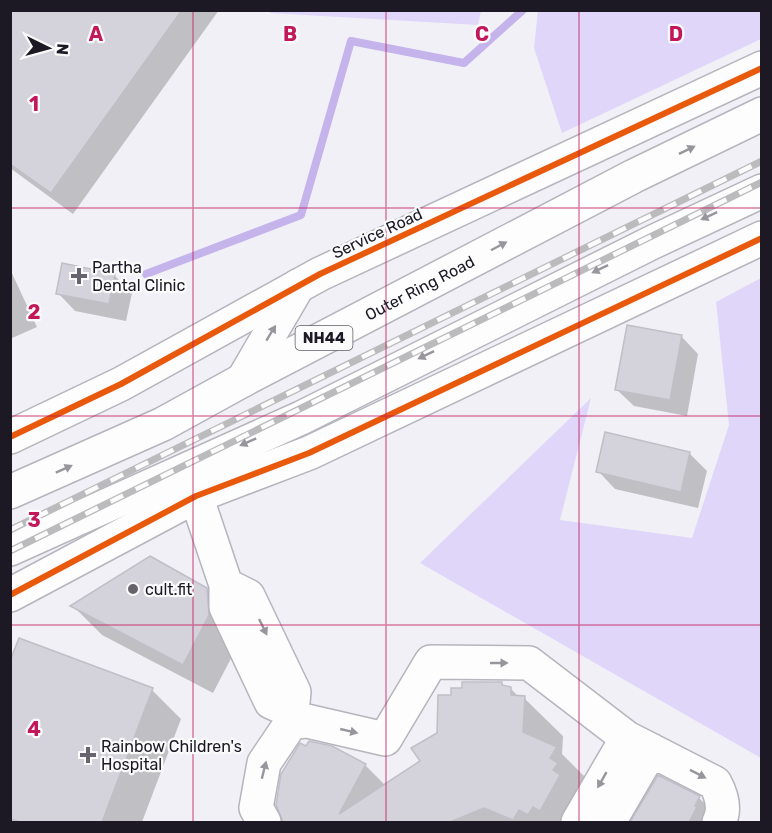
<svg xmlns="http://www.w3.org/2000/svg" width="772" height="833" font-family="Rubik,sans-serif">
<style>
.green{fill:#e0d6f9}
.shadow{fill:#0003}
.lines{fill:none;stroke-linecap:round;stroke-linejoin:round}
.stream{stroke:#c5b3ec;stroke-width:8}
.building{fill:#d4d2da;stroke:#c0bec7;stroke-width:1.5}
.minor-casing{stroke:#b6b4bc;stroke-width:36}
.highway-casing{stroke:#b6b4bc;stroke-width:36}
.minor{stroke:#fdfdfe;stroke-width:33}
.highway{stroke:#fdfdfe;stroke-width:33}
.rail-casing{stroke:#bbbabc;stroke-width:7}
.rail{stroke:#fbfbfb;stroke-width:4.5;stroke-dasharray:14;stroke-linecap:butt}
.cycleway-casing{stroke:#fbfbfb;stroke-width:10}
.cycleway{stroke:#e8590c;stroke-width:6}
.oneway{fill:#98969c}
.grid{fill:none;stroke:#c2185b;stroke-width:1.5;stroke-opacity:0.55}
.poi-dot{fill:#67646e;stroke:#fbfbfb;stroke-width:2}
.labels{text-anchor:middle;stroke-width:4.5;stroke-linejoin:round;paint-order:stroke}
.shield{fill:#fbfbfb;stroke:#5f5d65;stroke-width:1.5}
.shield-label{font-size:15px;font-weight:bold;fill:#1c1925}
.street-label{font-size:16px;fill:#1c1925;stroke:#fbfbfb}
.poi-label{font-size:16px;fill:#1c1925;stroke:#fbfbfb;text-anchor:start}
.grid-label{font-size:20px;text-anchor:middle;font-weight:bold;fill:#c2185b;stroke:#fbfbfb;stroke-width:4.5;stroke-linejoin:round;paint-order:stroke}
</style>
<rect width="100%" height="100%" fill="#f1f0f6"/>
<path class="green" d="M270,10H481V11L478,25L270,13Z
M538,10L761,11V39L562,133L534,48Z
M761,278V758L420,563L591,398L560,520L692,538L729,425L716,302Z"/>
<path class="shadow" d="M10,10H219L73,214L10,168Z
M10,269L37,327L10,339Z
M114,275L132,293L126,321L75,311L58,293Z
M681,336L698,354L687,416L634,406L616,389Z
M606,434L690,454L707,471L698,508L615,489L598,471Z
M206,588L236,618L238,645L213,693L102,635L73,606Z
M10,660L152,690L181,719L142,822H10Z
M502,684L505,687L510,688L519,697L524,698L563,736L562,754L594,786V822H284L365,765L385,785L422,761L438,734L453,697Z
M659,777L699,798L724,822H632Z"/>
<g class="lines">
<path class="stream" d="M146,274L301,215L351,41L464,63L523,10"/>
</g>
<path class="building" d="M10,10H182L51,193L10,164Z
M62,263L115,274L109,304L56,294Z
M627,325L682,335L670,400L615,390Z
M605,432L690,452L681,492L596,472Z
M150,556L207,588L209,615L183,665L70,606Z
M19,638L153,688L102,822H20L10,819V661Z
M462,682H502V685L511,687V695L525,696L523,732L557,747L550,758L558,763L553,770L560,775L540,811L533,807L528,815L519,810L513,820L484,808L450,822H283L276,805L281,774L300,743L306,746L309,741L332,746L366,764L339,814L420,761L411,748L437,733L438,695H451V688H462Z
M658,775L700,796L695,806L697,807L689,822H630Z"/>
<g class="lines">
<defs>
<path id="minor" d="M10,437L121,384L320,274L762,68
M196,496L226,585V607L271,702L291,711
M226,585L248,596L294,692L291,723L264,763L256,808L264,822
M10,595L196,496L309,453L762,238
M291,723L307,721L385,739L431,662L529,663L627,738L715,783C722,796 726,809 719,822
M578,822L627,738
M609,822L651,750"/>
<g id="highway">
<path d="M243,380L298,286"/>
<path id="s1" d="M10,492L163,424L243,380L634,176L762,114"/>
<path d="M10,549L301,418L653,242L762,191"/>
</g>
</defs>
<use href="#minor" class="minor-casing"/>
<use href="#highway" class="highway-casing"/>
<use href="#minor" class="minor"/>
<use href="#highway" class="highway"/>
<defs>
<path id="rail" d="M10,530L762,161
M10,551L762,182"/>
</defs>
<use href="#rail" class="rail-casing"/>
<use href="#rail" class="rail"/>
<defs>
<path id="cycleway" d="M10,437L121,384L320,274L762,68
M10,595L196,496L309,453L762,238"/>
</defs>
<use href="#cycleway" class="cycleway-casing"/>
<use href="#cycleway" class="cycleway"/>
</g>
<defs><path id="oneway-solid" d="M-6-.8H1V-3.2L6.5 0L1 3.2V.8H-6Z" transform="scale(1.5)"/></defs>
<g class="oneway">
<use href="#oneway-solid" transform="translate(687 150) rotate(-26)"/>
<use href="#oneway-solid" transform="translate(709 216) rotate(155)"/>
<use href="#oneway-solid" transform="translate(499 246) rotate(-28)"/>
<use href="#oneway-solid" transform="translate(600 269) rotate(154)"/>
<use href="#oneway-solid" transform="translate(271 333) rotate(-59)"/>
<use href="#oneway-solid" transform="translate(426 355) rotate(154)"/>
<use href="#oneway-solid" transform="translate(248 442) rotate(156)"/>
<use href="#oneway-solid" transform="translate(64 469) rotate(-24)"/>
<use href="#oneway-solid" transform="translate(263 627) rotate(64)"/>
<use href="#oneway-solid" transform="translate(499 663)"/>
<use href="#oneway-solid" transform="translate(349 731) rotate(13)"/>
<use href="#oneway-solid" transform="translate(264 770) rotate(-76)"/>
<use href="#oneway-solid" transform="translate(698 774) rotate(27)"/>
<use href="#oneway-solid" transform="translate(602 780) rotate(120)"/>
</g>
<path class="grid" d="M193,10V822M386,10V822M579,10V822M10,208H762M10,416H762M10,625H762"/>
<g class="poi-dot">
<path d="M76 267h6v6h6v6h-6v6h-6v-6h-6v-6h6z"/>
<circle cx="133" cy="589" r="6"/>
<path d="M85 746h6v6h6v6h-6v6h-6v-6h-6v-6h6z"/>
</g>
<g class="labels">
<rect class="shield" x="295.5" y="326" width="57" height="24" rx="4.5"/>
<g class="shield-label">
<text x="324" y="343">NH44</text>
</g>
<g class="street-label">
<text transform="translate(377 233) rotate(-25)" y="6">Service Road</text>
<text dy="6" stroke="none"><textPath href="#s1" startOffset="458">Outer Ring Road</textPath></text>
</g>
<g class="poi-label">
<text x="92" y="273">Partha<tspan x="92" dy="18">Dental Clinic</tspan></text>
<text x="145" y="595">cult.fit</text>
<text x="101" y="752">Rainbow Children's<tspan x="101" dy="18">Hospital</tspan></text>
</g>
</g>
<g class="grid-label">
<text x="96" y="41">A</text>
<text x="290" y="41">B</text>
<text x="482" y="41">C</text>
<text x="676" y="41">D</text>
<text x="34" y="111">1</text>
<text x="34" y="319">2</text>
<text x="34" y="527">3</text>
<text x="34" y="736">4</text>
</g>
<rect width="772" height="833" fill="none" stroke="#1c1925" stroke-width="24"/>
<g transform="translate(48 48) rotate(95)" stroke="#fbfbfb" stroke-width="4.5" paint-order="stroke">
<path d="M0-4.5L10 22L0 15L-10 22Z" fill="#1c1925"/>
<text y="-9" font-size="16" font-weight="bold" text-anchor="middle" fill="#1c1925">N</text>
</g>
</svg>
